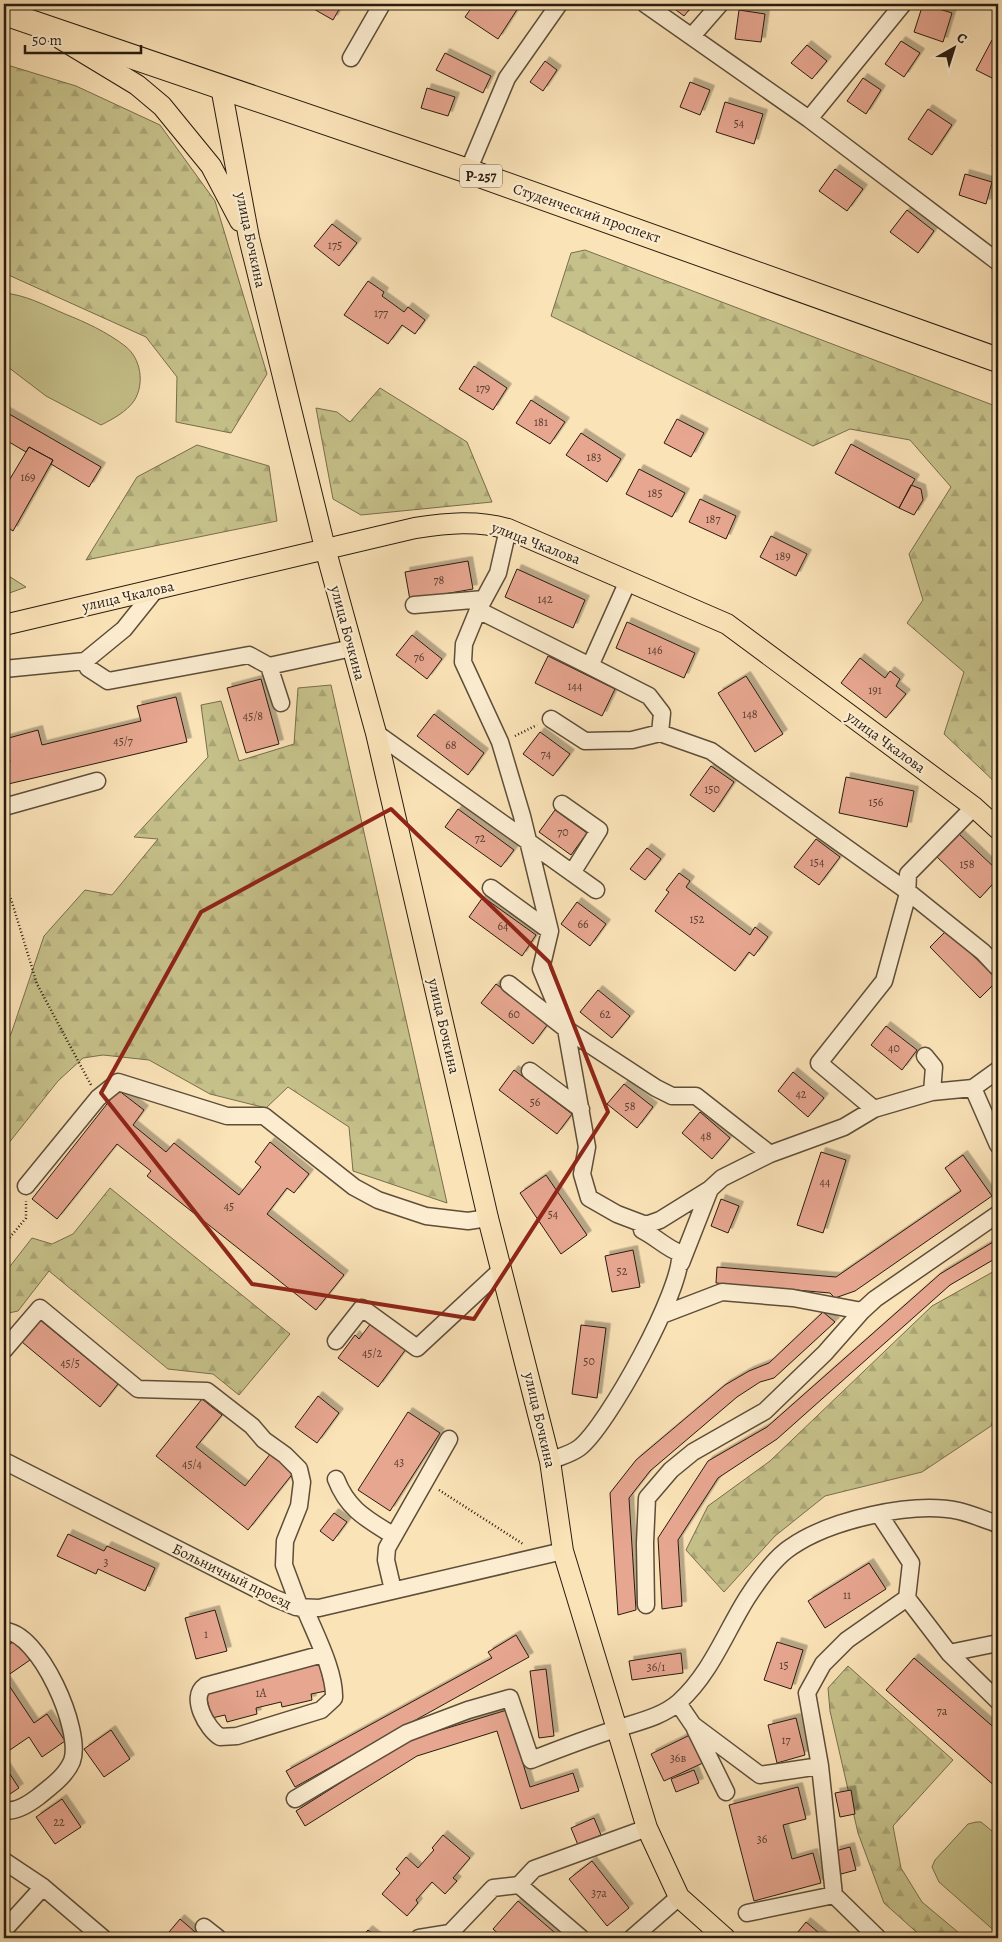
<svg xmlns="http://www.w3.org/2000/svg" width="1002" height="1942" font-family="Alegreya,serif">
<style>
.forest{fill:url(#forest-firs);stroke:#786e4c}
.pitch{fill:#c6c18a;stroke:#786e4c}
.building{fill:#e7a690;stroke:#291c0f;filter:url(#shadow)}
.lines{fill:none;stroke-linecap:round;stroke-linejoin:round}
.minor-casing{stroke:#5e4e39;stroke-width:19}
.major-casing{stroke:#291c0f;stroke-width:22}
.highway-casing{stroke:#291c0f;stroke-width:26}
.path{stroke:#291c0f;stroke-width:2.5;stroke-dasharray:1 2.5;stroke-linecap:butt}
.minor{stroke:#fcedd1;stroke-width:16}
.major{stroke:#fbe3b8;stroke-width:20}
.highway{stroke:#fbe3b8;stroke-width:24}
.marked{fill:none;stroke:#8f2418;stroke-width:4;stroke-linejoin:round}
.labels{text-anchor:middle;stroke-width:4.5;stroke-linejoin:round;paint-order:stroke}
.number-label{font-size:12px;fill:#583e2f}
.shield{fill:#fcedd1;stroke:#685b49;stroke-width:1}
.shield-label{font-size:14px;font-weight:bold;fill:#291c0f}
.street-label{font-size:15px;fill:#291c0f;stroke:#fcedd1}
</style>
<defs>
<pattern id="forest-firs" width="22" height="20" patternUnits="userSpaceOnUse" patternTransform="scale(1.25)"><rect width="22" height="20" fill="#c6c18a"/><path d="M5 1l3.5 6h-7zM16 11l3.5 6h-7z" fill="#aaa576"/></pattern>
<filter id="shadow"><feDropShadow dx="4.5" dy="-4.5" stdDeviation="0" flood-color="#0004"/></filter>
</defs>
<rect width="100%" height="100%" fill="#fbe3b8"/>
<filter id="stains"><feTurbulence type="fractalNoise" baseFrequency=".004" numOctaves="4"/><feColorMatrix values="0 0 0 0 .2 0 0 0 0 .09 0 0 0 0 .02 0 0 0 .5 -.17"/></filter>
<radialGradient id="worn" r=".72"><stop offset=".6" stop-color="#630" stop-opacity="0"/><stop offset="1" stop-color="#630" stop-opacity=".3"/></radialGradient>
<path class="forest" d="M4,64L76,86L160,125L215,201L267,374L231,433L176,422L177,377L146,337L4,273Z
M585,250L998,407V785L944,734L964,672L907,623L923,600L909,554L951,487L910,440L850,429L813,446L551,316L571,253Z
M380,388L467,442L492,502L361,515L333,499L316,408L337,412L350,422Z
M197,445L269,466L277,521L86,560L137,477Z
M4,573L26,587L4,595Z
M331,685L447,1203L353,1171L349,1127L288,1087L266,1108L210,1094L149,1060L103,1055L83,1058L58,1081L4,1149V1043L11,1034L44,936L85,890L112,895L158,839L134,837L208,757L201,705L221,701L239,761L294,744L298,688Z
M110,1188L290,1334L239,1395L213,1374L168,1369L49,1271L18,1311L4,1314V1274L32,1238L52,1244L73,1234Z
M998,1269V1405L991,1426L922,1472L825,1496L775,1536L724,1592L686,1550L708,1506L770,1461L932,1306Z
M848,1666L953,1760L893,1826L901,1868L922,1902L965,1938H923L884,1903L858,1833L830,1711L828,1688Z"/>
<path class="pitch" d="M4,293C26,295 44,305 65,314C85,322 107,332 125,346C141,358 145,384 134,401C126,412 113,419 101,425L46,396L4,364Z
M976,1822H981L998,1836V1934L939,1882L932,1867L935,1860L968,1824Z"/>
<path class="building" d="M305,4H342L333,20Z
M474,4L491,6L493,4H512L518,8L498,39L465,17Z
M668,4H694L684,16Z
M923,4L952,13L943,42L914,32Z
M739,10L765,14L761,42L735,39Z
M992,40L998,43V81L976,70Z
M901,41L920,53L904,77L885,64Z
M807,45L827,61L812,79L791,63Z
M445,53L491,76L483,93L436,70Z
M545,61L557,70L543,91L530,82Z
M863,78L881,90L866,114L847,101Z
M690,82L710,90L700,115L680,107Z
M427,88L455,97L448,116L421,108Z
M725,102L763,114L754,144L716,132Z
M928,109L952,125L932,155L908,139Z
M998,130V148L992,146Z
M835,169L863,189L847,211L819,191Z
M965,174L992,182L986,204L959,195Z
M907,210L934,231L918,253L890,232Z
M332,224L357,243L339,266L314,246Z
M368,281L384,292L382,296L404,312L408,307L425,320L415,334L402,325L388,344L344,315Z
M474,366L507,388L493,410L459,389Z
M531,400L565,422L550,444L516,423Z
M4,411L101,467L89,487L51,464L53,460L29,447L26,452L4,439Z
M677,419L704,433L691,457L664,443Z
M581,433L621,459L607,482L566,455Z
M851,444L915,479L899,508L835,473Z
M29,447L53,460L13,531L4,525V489Z
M639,469L685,493L672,517L626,494Z
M911,485L921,489L923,500L914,515L899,508Z
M700,499L736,516L726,539L689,522Z
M771,536L807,554L796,576L760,557Z
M468,561L473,589L410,600L405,572Z
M517,569L585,600L573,628L505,597Z
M627,622L695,653L684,678L616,648Z
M412,635L442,659L427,679L396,655Z
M548,656L615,689L602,716L535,683Z
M860,658L885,678L890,671L900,679L896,686L906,694L886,718L841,683Z
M746,676L783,734L755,752L718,693Z
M261,679L279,744L246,753L227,688Z
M176,697L187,742L4,785V763L10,762L5,739L38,730L42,745L141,721L137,706Z
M434,714L484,753L468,775L417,736Z
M540,732L570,754L553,776L523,754Z
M711,766L734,782L714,812L690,795Z
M846,777L914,791L907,827L839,813Z
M458,809L514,850L501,867L445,827Z
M555,810L587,833L571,855L539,832Z
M959,834L998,871V878L980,898L937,857Z
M816,839L840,857L819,885L794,867Z
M647,848L661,859L645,880L630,869Z
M679,873L690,881L686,887L750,935L755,927L768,937L754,956L749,952L735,971L655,911L669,892L666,890Z
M483,897L536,935L522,956L469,917Z
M577,902L606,924L590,946L561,924Z
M947,930L998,980L980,998L930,947Z
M496,984L548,1024L533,1044L481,1003Z
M598,990L630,1016L612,1038L580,1012Z
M886,1026L917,1050L902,1070L871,1045Z
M514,1070L572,1114L557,1134L499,1090Z
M793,1072L824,1098L808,1117L778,1091Z
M624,1084L653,1107L637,1128L607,1104Z
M118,1090L144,1110L133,1125L166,1152L174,1143L239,1195L261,1167L255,1162L270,1142L309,1174L294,1193L287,1188L267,1214L344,1275L316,1310L147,1176L151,1171L117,1144L57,1219L32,1199Z
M700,1112L730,1138L712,1159L682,1133Z
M821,1152L846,1160L823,1233L797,1225Z
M963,1155L992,1196L855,1291L835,1298L830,1293L716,1283L717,1267L836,1277L961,1191L945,1168Z
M546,1175L587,1235L561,1254L520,1193Z
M721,1199L739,1206L728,1233L711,1226Z
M998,1239V1257L950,1285L777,1439L718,1478L678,1540L682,1606L662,1609L658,1538L708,1461L767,1427L940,1274Z
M633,1250L640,1287L612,1292L605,1256Z
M823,1312L835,1322L774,1378L760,1382L737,1397L650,1471L629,1498L636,1610L618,1615L610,1493L636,1460L725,1385L749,1371L769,1363Z
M40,1320L118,1384L100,1407L22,1342Z
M371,1323L406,1349L378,1387L338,1358L355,1335L359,1339Z
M581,1325L606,1328L597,1398L572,1394Z
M318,1396L339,1413L317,1443L295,1427Z
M202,1399L222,1415L196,1447L245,1486L271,1453L294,1472L248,1530L156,1456Z
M408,1412L440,1433L390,1511L358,1490Z
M334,1513L347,1522L333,1541L320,1531Z
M68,1534L104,1551L107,1546L155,1568L145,1591L98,1569L96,1574L57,1556Z
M869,1563L886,1589L825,1628L808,1601Z
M215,1610L227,1651L196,1659L185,1618Z
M516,1635L529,1657L295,1787L286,1771L492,1658L488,1652Z
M16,1640L30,1660L4,1678V1648Z
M777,1642L803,1650L791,1689L764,1680Z
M681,1653L683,1673L632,1680L629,1661Z
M914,1658L998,1731L997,1788L886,1690Z
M319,1663L326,1691L311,1694L312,1700L282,1707L281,1702L256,1708L257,1714L227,1722L225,1715L212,1718L205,1692Z
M546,1669L554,1736L539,1738L530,1671Z
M4,1678L34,1723L47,1714L65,1741L42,1757L29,1737L4,1754V1725L7,1723L4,1718Z
M507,1710L530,1787L573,1773L579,1791L521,1809L497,1731L417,1756L305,1826L296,1811L408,1740Z
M796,1718L805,1755L777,1763L768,1725Z
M111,1730L130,1759L104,1777L84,1749Z
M692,1734L705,1762L664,1781L651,1754Z
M4,1765L19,1788L4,1798Z
M694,1770L699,1783L676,1792L671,1779Z
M798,1787L806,1819L783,1825L792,1859L813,1853L821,1883L754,1901L729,1805Z
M851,1790L855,1814L840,1817L835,1793Z
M62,1799L81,1827L55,1844L36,1817Z
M594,1818L601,1835L578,1845L571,1828Z
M443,1835L470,1858L453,1878L457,1881L445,1894L432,1882L416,1900L418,1903L407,1916L382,1894L400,1873L396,1869L406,1857L418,1868L434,1850L432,1848Z
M850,1847L856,1870L841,1874L835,1851Z
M592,1861L629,1908L607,1926L569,1879Z
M518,1901L561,1938H503L493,1929Z
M180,1919L202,1938H164Z
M806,1922L825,1938H793Z
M368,1930L378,1938H361Z"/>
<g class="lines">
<defs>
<path id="minor" d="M645,4L809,119L998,262
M692,36L720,4
M351,58L382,4
M809,119L903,4
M468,171L507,78L559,4
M508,529L498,573L478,610L464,644L463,662L500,742L522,816L550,931L541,969L566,1029L587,1147L582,1174L589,1198L617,1214L646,1225L642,1230C656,1237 666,1248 680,1253C684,1287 607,1427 579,1448C571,1454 559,1457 550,1461
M628,581L590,666L649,696L662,713L660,733L711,751L907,891L983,952L998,968
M414,605L484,599
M478,610L590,666
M85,661L88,668L108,681L249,655L269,666L352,648
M269,666L281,703
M4,669L85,661L124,629L156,589
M551,719L585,741L632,740L660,733
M376,733L596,890
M562,804L599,830L572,873
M4,807L97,781
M491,888L550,931
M509,984L566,1029L656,1088L672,1096H696L770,1154
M530,1071L581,1109
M973,1088L998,1145
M932,1092L973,1088L998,1070
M874,1109L932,1092L934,1067L925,1056
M26,1186L98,1098L118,1082L227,1116H264L354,1187L378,1200L426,1216L468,1221L488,1218
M646,1225L660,1220L710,1189L722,1178L770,1154L844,1127L874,1109L819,1063L884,981L907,897L908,874L974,807
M681,1263L710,1189
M662,1315L722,1292L793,1298L862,1311L875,1299L998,1214
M336,1341L362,1308L417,1348L501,1270
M4,1350L40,1308L138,1389L207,1391L252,1426L264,1440L285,1455L299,1469L302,1482L299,1506L285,1541L284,1565L300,1608
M4,1461L274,1598L296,1607L319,1608L563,1551
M336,1479C348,1510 367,1519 394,1536
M393,1590L386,1560L387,1548L449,1439
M907,1598L949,1653L998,1643
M646,1605L645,1543L647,1498L671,1470L693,1452L765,1411L825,1353L862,1311
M305,1609C315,1634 335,1671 334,1698L321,1710L237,1736L220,1737C207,1729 189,1697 205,1686L323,1654
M4,1631C39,1631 83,1731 72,1761C66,1776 50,1787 38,1797C30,1803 15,1813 4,1810
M949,1653L998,1701
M678,1703L693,1725L760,1775L820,1766L834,1895
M695,1729L726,1792
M820,1766L807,1693L823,1664L847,1640L907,1598L911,1563L879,1514
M295,1799L407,1733L468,1710L510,1698L531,1760C559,1749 588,1738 616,1729C637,1722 662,1717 679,1702C711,1673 725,1633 747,1598C758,1581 774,1558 791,1547C830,1520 912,1501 959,1511C972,1514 985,1520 998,1524
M4,1861L43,1887L103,1938
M519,1885L581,1938
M747,1913L834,1895L878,1938
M204,1927L218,1938
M4,1930L43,1887
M419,1938L450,1933L493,1888L519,1885L534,1869L647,1828
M632,1938L679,1897"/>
<path id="major" d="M61,39L137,85L162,106L211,166L240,221
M221,87L249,238L325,548L376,733L488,1218L550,1461L563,1551L647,1828L679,1897L725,1938
M4,625L415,528C448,523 476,520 508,529L727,624L974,807L998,829"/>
<path id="highway" d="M4,13L468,171L998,360"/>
</defs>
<use href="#minor" class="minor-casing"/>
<use href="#major" class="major-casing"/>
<use href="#highway" class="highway-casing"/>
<path class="path" d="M515,736L537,725
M4,886L11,899L37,984L91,1085
M4,905L11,899
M4,1250L6,1242L26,1218V1201
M439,1490L523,1544"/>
<use href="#minor" class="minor"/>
<use href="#major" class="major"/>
<use href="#highway" class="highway"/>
</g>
<path class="marked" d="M391,809L549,962L608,1112L474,1319L252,1284L101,1093L201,912Z"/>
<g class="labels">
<g class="number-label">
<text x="739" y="127">54</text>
<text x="335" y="249">175</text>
<text x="381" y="317">177</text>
<text x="483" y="392">179</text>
<text x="541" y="426">181</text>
<text x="594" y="461">183</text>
<text x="28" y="481">169</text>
<text x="655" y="497">185</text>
<text x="713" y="523">187</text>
<text x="783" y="560">189</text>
<text x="439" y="584">78</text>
<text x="545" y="603">142</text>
<text x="655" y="654">146</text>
<text x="419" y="661">76</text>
<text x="575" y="690">144</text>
<text x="875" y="694">191</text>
<text x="750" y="718">148</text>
<text x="253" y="720">45/8</text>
<text x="123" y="745">45/7</text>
<text x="451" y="749">68</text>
<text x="546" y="758">74</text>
<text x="712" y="793">150</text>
<text x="876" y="806">156</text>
<text x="563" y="836">70</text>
<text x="480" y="842">72</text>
<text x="817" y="866">154</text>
<text x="967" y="868">158</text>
<text x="697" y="923">152</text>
<text x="583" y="928">66</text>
<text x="503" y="930">64</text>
<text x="514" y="1018">60</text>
<text x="605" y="1018">62</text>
<text x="894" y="1052">40</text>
<text x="801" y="1098">42</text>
<text x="535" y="1106">56</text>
<text x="630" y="1110">58</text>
<text x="706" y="1140">48</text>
<text x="825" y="1186">44</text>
<text x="229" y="1210">45</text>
<text x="553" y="1218">54</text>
<text x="622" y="1275">52</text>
<text x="372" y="1357">45/2</text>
<text x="589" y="1365">50</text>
<text x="70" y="1367">45/5</text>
<text x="399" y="1466">43</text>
<text x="192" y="1468">45/4</text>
<text x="106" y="1566">3</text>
<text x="847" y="1599">11</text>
<text x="206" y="1638">1</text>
<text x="784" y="1669">15</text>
<text x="656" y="1671">36/1</text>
<text x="261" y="1697">1А</text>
<text x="942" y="1715">7a</text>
<text x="786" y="1744">17</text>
<text x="678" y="1762">36в</text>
<text x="59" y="1826">22</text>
<text x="762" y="1843">36</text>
<text x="599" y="1897">37а</text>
</g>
<rect class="shield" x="460" y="164.5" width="42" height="23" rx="4"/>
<g class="shield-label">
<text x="481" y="181">Р-257</text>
</g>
<g class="street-label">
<text transform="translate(587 213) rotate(19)" y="5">Студенческий проспект</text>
<text transform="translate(251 240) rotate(78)" y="5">улица Бочкина</text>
<text transform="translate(536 543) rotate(21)" y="5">улица Чкалова</text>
<text transform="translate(128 596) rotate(-13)" y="5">улица Чкалова</text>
<text transform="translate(348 633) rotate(75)" y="5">улица Бочкина</text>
<text transform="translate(886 742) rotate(36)" y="5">улица Чкалова</text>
<text transform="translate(444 1026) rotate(77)" y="5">улица Бочкина</text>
<text transform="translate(540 1420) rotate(77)" y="5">улица Бочкина</text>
<text transform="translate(232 1576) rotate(26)" y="5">Больничный проезд</text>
</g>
</g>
<rect width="1002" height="1942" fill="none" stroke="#fbe3b8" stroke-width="20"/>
<rect x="5" y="5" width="992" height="1932" fill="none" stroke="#291c0f" stroke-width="2.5"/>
<rect x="10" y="10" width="982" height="1922" fill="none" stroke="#291c0f"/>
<g transform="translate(954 48) rotate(39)" stroke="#fcedd1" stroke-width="4" paint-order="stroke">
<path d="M0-4L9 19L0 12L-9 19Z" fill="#291c0f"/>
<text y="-8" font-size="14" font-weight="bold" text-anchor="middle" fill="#291c0f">С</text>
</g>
<path d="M25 45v8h116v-8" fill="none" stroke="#291c0f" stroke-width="2.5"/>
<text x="32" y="45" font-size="15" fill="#291c0f" stroke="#fcedd1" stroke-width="4" paint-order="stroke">50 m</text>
<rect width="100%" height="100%" filter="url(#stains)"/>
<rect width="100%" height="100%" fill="url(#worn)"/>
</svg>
